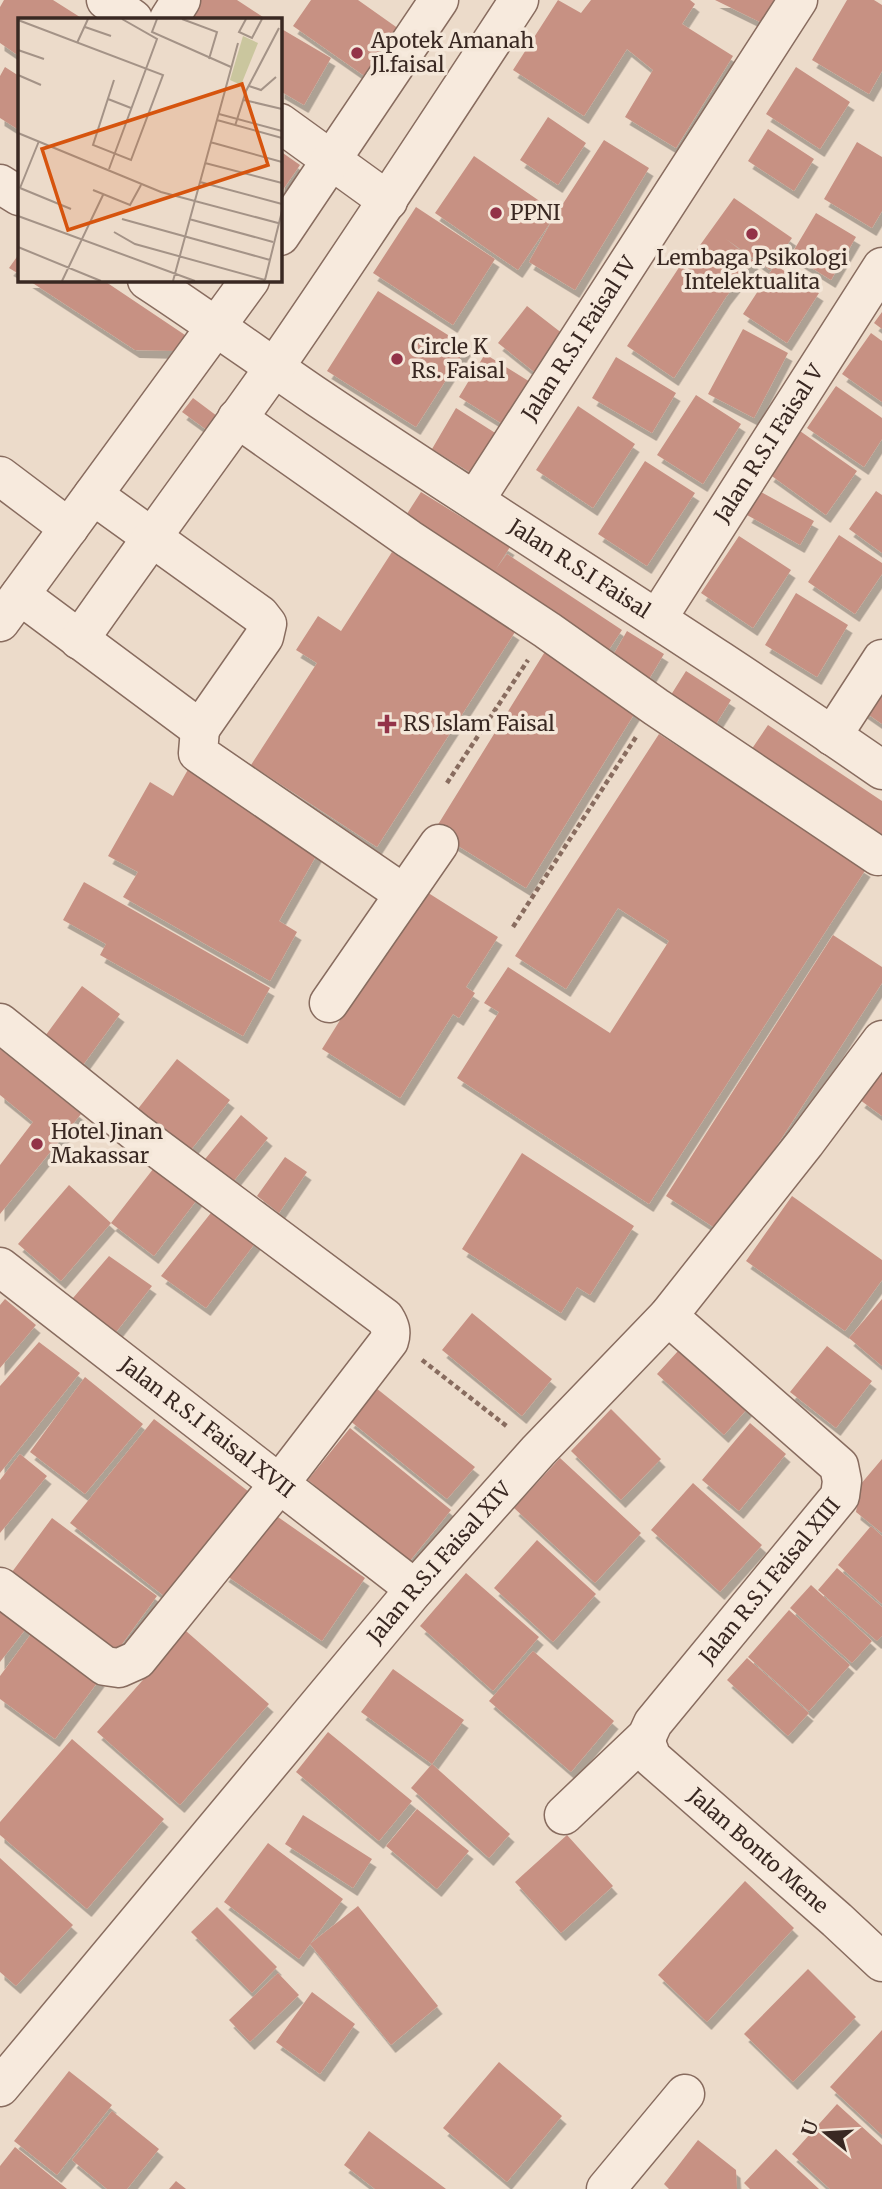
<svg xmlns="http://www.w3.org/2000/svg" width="882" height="2189" font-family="Merriweather,serif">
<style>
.building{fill:#c79183;filter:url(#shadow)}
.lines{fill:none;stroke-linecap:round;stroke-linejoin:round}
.minor-casing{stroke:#886c5f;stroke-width:41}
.path{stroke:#886c5f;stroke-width:4.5;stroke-dasharray:5 3.5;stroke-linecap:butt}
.minor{stroke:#f7eadd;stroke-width:38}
.poi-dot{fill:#933348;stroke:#f4e7d9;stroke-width:2.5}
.labels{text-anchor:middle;stroke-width:7;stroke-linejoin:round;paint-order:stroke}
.poi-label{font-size:21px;fill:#392822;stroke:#f4e7d9;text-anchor:start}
.street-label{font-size:21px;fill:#392822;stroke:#f4e7d9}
.inset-road{fill:none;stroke:#a49387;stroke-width:2}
.view{fill:#d6540e;fill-opacity:0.15;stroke:#d6540e;stroke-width:3.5}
.inset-edge{fill:none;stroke:#392822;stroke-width:3.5}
</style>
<defs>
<filter id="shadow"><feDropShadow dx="4.5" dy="8" stdDeviation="0" flood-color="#0004"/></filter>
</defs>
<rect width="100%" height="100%" fill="#ecdbca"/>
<path class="building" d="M4,0H53L83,19H19V56L0,43V7Z
M193,0H237L263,17L262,19H181Z
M311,0H358L399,29L366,77L293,26Z
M558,0L581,13L591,0H690L695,4L682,24L733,56L676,148L625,117L653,70L627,49L584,116L513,70Z
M715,0H774L762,23Z
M847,0H874L882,5V71L869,94L812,60Z
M280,28L331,58L304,105L280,91Z
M5,67L19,76V130L0,118V76Z
M796,67L850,102L820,149L766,114Z
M548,117L586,143L558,185L520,160Z
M768,129L814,159L794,191L748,161Z
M604,140L649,168L575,290L529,262L554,217L518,270L435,213L474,156L557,213Z
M857,142L882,157V211L872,228L824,199Z
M280,151L300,165L280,194Z
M734,198L792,238L770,270L726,239L754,261L726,297L674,378L627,346L680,266L721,294L685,266Z
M416,207L495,259L453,325L373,273Z
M816,213L856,237L831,280L791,255Z
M19,254V274L9,268Z
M775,265L819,293L787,343L743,314Z
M28,280H103L188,337L177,351L135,350Z
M378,291L467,347L416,427L327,371Z
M527,306L572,341L543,379L498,343Z
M882,312V329L874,323Z
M743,329L788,353L754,418L708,394Z
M871,333L882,341V402L842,374Z
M485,354L535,385L509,428L459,397Z
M616,357L676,393L652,433L592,398Z
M836,386L882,418V439L864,467L807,428Z
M696,395L741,424L703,484L657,455Z
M193,398L221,419L211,433L182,412Z
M578,406L635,444L593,508L536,470Z
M456,408L500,436L476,476L432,449Z
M800,431L857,471L826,515L769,474Z
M645,461L695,493L647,566L598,534Z
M876,491L882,495V553L849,529Z
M421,492L510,547L496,569L507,554L622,630L604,657L403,520Z
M761,492L814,521L800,545L747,515Z
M839,535L882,563V574L855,614L808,582Z
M739,536L791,570L753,628L701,593Z
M392,552L515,632L377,847L251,765L317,663L296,650L318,616L341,631Z
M796,593L848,625L817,677L765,645Z
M627,631L664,654L649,679L612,657Z
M546,650L638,708L526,888L434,831Z
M686,671L731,700L714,727L669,698Z
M882,673V724L859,708Z
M768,725L882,801V847L747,756Z
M659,734L866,869L649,1204L457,1078L499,1012L484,1003L508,967L610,1033L669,941L618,908L566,989L515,956Z
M190,766L324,842L279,921L297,932L270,981L123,897L138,872L108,856L150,782L173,796Z
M84,882L270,988L243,1036L100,955L106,944L63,920Z
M422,889L498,937L466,987L475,993L459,1018L453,1014L400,1098L322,1049Z
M833,935L882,967V983L721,1232L666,1196Z
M82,986L120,1014L75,1076L37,1047Z
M0,1049L81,1114L0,1214V1165L33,1122L0,1095Z
M177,1059L230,1100L183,1160L130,1119Z
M882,1070V1116L860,1100Z
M241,1115L268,1138L225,1192L197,1169Z
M522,1153L634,1226L590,1295L577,1287L561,1313L462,1249Z
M285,1157L307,1172L279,1213L257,1196Z
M157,1164L199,1197L154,1256L111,1223Z
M69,1185L111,1223L61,1281L18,1244Z
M792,1196L882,1260V1280L845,1331L746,1261Z
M214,1209L256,1242L206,1308L161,1276Z
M109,1256L152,1286L113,1336L67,1305Z
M5,1299L36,1325L0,1368V1305Z
M882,1299V1366L849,1338Z
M472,1313L552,1379L522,1416L442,1350Z
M689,1339L755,1400L724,1435L657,1374Z
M39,1342L80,1373L0,1473V1386Z
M827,1346L872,1381L836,1428L790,1392Z
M85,1377L143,1424L85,1494L30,1452Z
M376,1388L475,1467L447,1499L349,1420Z
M611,1409L661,1459L621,1500L571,1451Z
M154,1419L261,1501L177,1606L70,1523Z
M750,1423L786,1454L739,1511L702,1480Z
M350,1428L451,1510L409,1562L308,1480Z
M20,1454L47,1476L0,1533V1480Z
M560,1458L641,1533L595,1583L514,1508Z
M882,1459V1533L856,1512L860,1485Z
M693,1483L762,1545L720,1592L651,1530Z
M268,1510L365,1578L322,1641L224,1574Z
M52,1518L157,1596L117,1651L12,1572Z
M871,1526L882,1536V1604L838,1565Z
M537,1540L596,1594L553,1642L494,1588Z
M837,1568L882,1607V1636L877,1641L818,1590Z
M466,1573L539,1637L493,1691L420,1626Z
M811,1585L872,1641L852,1663L790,1608Z
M0,1604L28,1626L0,1662Z
M789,1610L850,1665L809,1711L748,1657Z
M34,1630L100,1679L55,1739L0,1699V1676Z
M186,1631L269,1704L180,1805L97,1732Z
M533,1651L614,1721L571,1772L489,1701Z
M747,1658L809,1713L788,1736L727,1680Z
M393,1669L464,1720L432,1764L361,1712Z
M328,1732L412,1801L379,1841L296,1772Z
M72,1739L164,1819L87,1909L0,1835V1822Z
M432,1764L510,1834L489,1858L411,1788Z
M417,1809L469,1851L437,1889L386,1846Z
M303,1815L372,1859L353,1888L285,1844Z
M567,1835L613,1886L561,1933L515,1882Z
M268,1843L343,1899L299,1959L224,1902Z
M0,1858L73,1925L16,1986L0,1972Z
M745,1881L794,1928L707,2022L658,1975Z
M358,1906L438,2006L391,2045L310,1944Z
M217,1907L277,1967L252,1993L191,1932Z
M808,1969L856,2017L793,2082L744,2034Z
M278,1973L299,1995L250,2042L229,2020Z
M312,1992L355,2024L320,2074L276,2042Z
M882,2030V2135L830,2087Z
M499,2062L562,2116L507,2182L443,2128Z
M69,2071L112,2105L57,2175L14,2141Z
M837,2104L882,2145V2189H830L792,2154Z
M112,2111L159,2149L127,2189H107L72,2160Z
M369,2131L446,2189H375L344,2165Z
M698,2140L736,2170L737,2189H669L664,2184Z
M15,2147L67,2189H0V2166Z
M776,2149L819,2189H750L744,2183Z
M176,2181L186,2189H169Z"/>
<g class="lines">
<defs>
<g id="minor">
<path d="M106,0L133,19"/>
<path d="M169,19L181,0"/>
<path d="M280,123L388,201"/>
<path d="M0,184L19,196"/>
<path d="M280,236L439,0"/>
<path id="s1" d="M147,280C205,318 260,358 317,397C504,523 697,641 882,770"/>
<path d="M237,418L409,539L547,630L656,707L878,856"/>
<path d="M0,476L69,528"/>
<path id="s2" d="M475,500L798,0"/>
<path d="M20,595L200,729L264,637L267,624L260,615L93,495"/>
<path id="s3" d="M657,619L882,267"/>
<path d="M0,622L250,280"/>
<path d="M79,640C143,548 211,457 276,365C359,245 439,122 519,0"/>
<path d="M200,729L198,753L404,894"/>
<path d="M832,736L882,659"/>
<path d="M329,1003L439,844"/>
<path d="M0,1023L137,1133L385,1318C390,1326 392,1332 389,1341L280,1483L137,1660L119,1668L105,1666L0,1587"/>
<path id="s4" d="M0,1267L415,1589"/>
<path id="s5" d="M647,1736V1745L652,1758L837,1920L882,1962"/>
<path id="s6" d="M564,1815L647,1736L653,1723L840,1496L842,1481L839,1466L668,1316"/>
<path id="s7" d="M0,2087L415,1589L538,1451L668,1316L805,1143L882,1040"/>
<path d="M606,2189L685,2094"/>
</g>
</defs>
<use href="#minor" class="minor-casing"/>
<path class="path" d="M447,783L528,660
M513,927L636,737
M422,1360L509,1428"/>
<use href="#minor" class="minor"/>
</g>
<g class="poi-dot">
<circle cx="357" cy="53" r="7"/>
<circle cx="496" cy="213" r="7"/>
<circle cx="752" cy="234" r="7"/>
<circle cx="397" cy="359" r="7"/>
<path d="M383.5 713.5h7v7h7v7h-7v7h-7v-7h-7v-7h7z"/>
<circle cx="37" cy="1144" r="7"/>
</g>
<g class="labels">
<g class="poi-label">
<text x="371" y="48">Apotek Amanah<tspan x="371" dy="24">Jl.faisal</tspan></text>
<text x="510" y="220">PPNI</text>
<text x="752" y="265" text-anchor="middle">Lembaga Psikologi<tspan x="752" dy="24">Intelektualita</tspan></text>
<text x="411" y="354">Circle K<tspan x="411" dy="24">Rs. Faisal</tspan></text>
<text x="403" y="731">RS Islam Faisal</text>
<text x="51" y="1139">Hotel Jinan<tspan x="51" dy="24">Makassar</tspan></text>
</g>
<g class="street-label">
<text dy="7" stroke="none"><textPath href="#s2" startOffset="192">Jalan R.S.I Faisal IV</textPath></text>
<text dy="7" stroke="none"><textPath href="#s3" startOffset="208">Jalan R.S.I Faisal V</textPath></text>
<text dy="7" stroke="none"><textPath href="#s1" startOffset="520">Jalan R.S.I Faisal</textPath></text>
<text dy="7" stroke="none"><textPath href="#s4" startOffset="262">Jalan R.S.I Faisal XVII</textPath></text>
<text dy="7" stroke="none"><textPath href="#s7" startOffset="684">Jalan R.S.I Faisal XIV</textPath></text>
<text dy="7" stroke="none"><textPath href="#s6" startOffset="313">Jalan R.S.I Faisal XIII</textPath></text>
<text dy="7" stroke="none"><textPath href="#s5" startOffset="164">Jalan Bonto Mene</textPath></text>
</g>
</g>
<g transform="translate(18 18)">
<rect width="264" height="264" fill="#ecdbca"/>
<path d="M225,18L240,25L223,67L212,62Z" fill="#cac69e"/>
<path class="inset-road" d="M139,1L134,14L213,49M164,1L199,14L191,41M228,1L221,14L234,20L244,1M0,2L145,57L113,142L75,127L96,62M67,9L93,18M59,25L70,1M0,32L26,41M0,57L23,67M231,68L243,72L258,59M90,81L113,90M226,82L264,91M201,96L264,113M199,102L264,120M217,108L228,73L261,10M0,115L143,174L260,205M192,124L264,144M187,145L264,165M91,151L139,21L104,1M182,164L264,186M2,170L53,191M2,170L21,123M75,172L112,187L123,167M0,198L177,263M104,201L252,242M171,201L255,224M96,214L117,226L247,262M0,229L83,263M247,262L264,193M44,263L85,177M155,263L220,25"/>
<path class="view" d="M224,66L250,147L50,212L24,131Z"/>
<rect width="264" height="264" class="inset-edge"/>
</g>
<g transform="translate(826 2133) rotate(288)" stroke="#f4e7d9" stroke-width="5" paint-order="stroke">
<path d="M0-5L12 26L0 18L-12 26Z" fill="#392822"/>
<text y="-10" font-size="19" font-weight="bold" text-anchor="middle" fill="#392822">U</text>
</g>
</svg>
